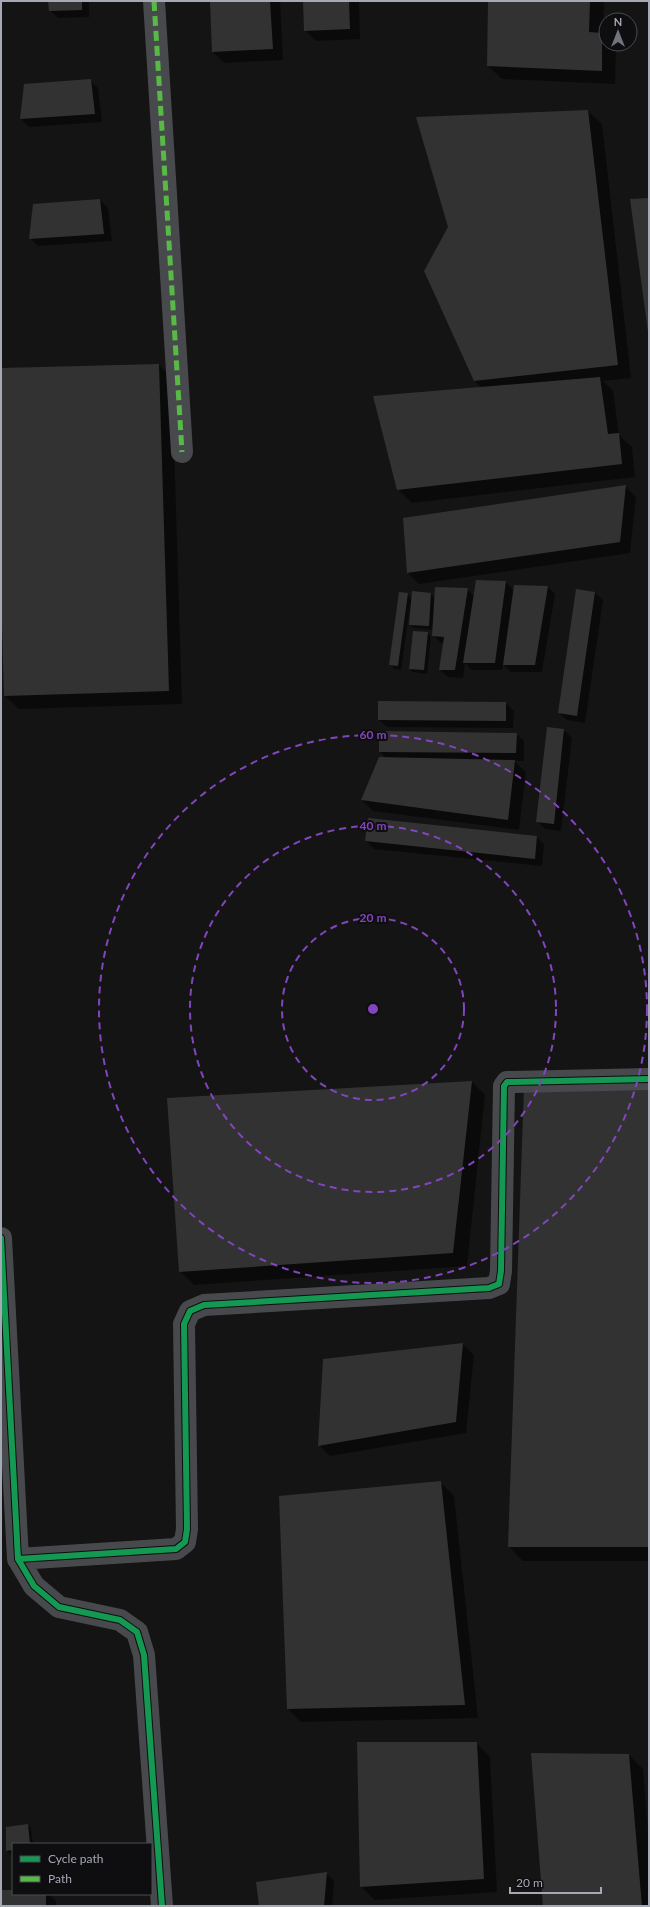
<svg xmlns="http://www.w3.org/2000/svg" width="650" height="1907" font-family="Lato,sans-serif">
<style>
.shadow{fill:#0007}
.building{fill:#323233}
.lines{fill:none;stroke-linecap:round;stroke-linejoin:round}
.minor{stroke:#48494d;stroke-width:22}
.quiet{stroke:#58b947;stroke-width:5;stroke-dasharray:10 5;stroke-linecap:butt}
.cycleway-casing{stroke:#0e0e10;stroke-width:8}
.cycleway{stroke:#139951;stroke-width:6}
.ring{fill:none;stroke:#8345bd;stroke-width:2;stroke-dasharray:7 5}
.centre{fill:#8345bd;stroke:#0e0e10;stroke-width:2}
.ring-label{font-size:12px;text-anchor:middle;font-weight:bold;fill:#8345bd;stroke:#0e0e10;stroke-width:4;stroke-linejoin:round;paint-order:stroke}
</style>
<rect width="100%" height="100%" fill="#141414"/>
<path class="shadow" d="M49,1H89V17L58,18L50,11Z
M211,1H280L283,60L224,63L213,52Z
M304,1H359L360,39L316,41L305,30Z
M489,1H604L603,35L606,38V44H612L616,47L615,84L502,79L488,66Z
M90,80L98,88L102,122L29,127L21,119Z
M588,111L602,124L631,378L603,381L613,391L619,435L632,447L635,477L412,503L398,489L482,388L475,381Z
M100,200L108,208L112,241L38,246L30,238Z
M159,365L172,378L182,704L19,709L5,696L1,557V369Z
M625,486L636,497L630,553L419,584L408,573L405,519Z
M477,581L506,582L514,591L548,587L555,594L542,672H511L503,664L502,670H472L465,663L463,678L448,677L440,670L444,643H441L433,635V630L414,628L410,625L412,606H410L401,670L394,669L391,665L407,594L412,599L413,592L431,594L435,598L467,589L474,596Z
M577,590L595,593L603,600L585,723L567,720L559,713Z
M428,633L431,637L427,674L413,672L410,669Z
M379,702L506,703L514,711L513,728L387,727L379,720Z
M564,730L572,738L561,831L545,829L537,821Z
M516,734L524,741V761H514L526,772L519,830L373,811L362,800L379,758H386L380,752Z
M537,837L544,845L542,866L374,849L366,841Z
M472,1082L485,1095L467,1266L194,1285L180,1271Z
M649,1086V1561H523L509,1547Z
M463,1344L474,1355L466,1433L330,1456L319,1445Z
M440,1482L454,1496L478,1718L301,1722L288,1709Z
M476,1743L490,1757L497,1892L375,1900L361,1887Z
M629,1755L643,1769L649,1844V1906H544Z
M28,1825L31,1828L33,1844H13V1854L11,1855L7,1851V1827Z
M326,1873L334,1881L332,1906H260Z
M1,1891H13V1894H49L56,1901V1906H1Z"/>
<path class="building" d="M48,1H82V10L49,11Z
M210,1H270L273,49L212,52Z
M303,1H349L350,29L304,31Z
M488,1H590L589,32L602,33V71L487,66Z
M91,79L95,114L20,119L24,84Z
M588,110L618,365L474,381L424,271L448,227L416,117Z
M649,198V332H648L630,199Z
M100,199L104,234L29,239L33,204Z
M159,364L169,691L4,696L1,590V368Z
M600,377L608,434L619,433L622,464L397,490L373,396Z
M626,485L620,542L407,573L403,518Z
M476,580L506,581L495,663H463Z
M514,585L548,586L535,665H503Z
M435,587L468,588L455,670H439L444,637L432,636Z
M576,589L595,592L577,716L558,713Z
M412,591L431,593L429,626L409,625Z
M399,592L408,593L398,666L389,665Z
M413,631L428,632L424,670L409,669Z
M378,701L506,702V721L378,720Z
M547,727L564,729L554,824L536,822Z
M379,731L517,733L516,753L379,752Z
M379,757L515,760L508,820L361,800Z
M368,818L537,836L535,859L365,841Z
M472,1081L453,1253L179,1272L167,1098Z
M649,1085V1547H508L524,1086Z
M463,1343L456,1422L318,1446L323,1359Z
M441,1481L465,1705L287,1709L279,1496Z
M357,1742H477L484,1879L360,1887Z
M531,1753L629,1754L642,1906H543Z
M28,1824L30,1844H13V1850L6,1851V1827Z
M327,1872L324,1906H259L256,1882Z
M1,1890H13V1894H46V1906H1Z"/>
<g class="lines">
<path class="minor" d="M154,1L182,452
M1,1238L18,1559L34,1586L59,1607L120,1620L137,1632L144,1655L162,1906
M18,1559L176,1549L185,1542L187,1529L184,1324L190,1311L204,1305L489,1288L499,1284L501,1271L504,1086L507,1082H513L649,1079"/>
<path class="quiet" d="M154,1L182,452"/>
<defs>
<path id="cycleway" d="M1,1238L18,1559L34,1586L59,1607L120,1620L137,1632L144,1655L162,1906
M18,1559L176,1549L185,1542L187,1529L184,1324L190,1311L204,1305L489,1288L499,1284L501,1271L504,1086L507,1082H513L649,1079"/>
</defs>
<use href="#cycleway" class="cycleway-casing"/>
<use href="#cycleway" class="cycleway"/>
</g>
<g class="ring">
<circle cx="373" cy="1009" r="91"/>
<circle cx="373" cy="1009" r="183"/>
<circle cx="373" cy="1009" r="274"/>
</g>
<circle cx="373" cy="1009" r="6" class="centre"/>
<g class="ring-label">
<text x="373" y="739">60 m</text>
<text x="373" y="830">40 m</text>
<text x="373" y="922">20 m</text>
</g>
<rect width="650" height="1907" fill="none" stroke="#a5a8b5" stroke-width="4"/>
<rect x="12" y="1843" width="140" height="52" fill="#0e0e10" stroke="#4a4c52"/>
<rect x="20" y="1856" width="20" height="6" fill="#139951" stroke="#4a4c52"/>
<text x="48" y="1863" font-size="12" fill="#a5a8b5">Cycle path</text>
<rect x="20" y="1876" width="20" height="6" fill="#58b947" stroke="#4a4c52"/>
<text x="48" y="1883" font-size="12" fill="#a5a8b5">Path</text>
<g transform="translate(618 32)"><circle r="19" fill="#0e0e10" stroke="#4a4c52"/>
<path d="M0-3L7 15L0 10L-7 15Z" fill="#72747d"/>
<text y="-6" font-size="11" font-weight="bold" text-anchor="middle" fill="#a5a8b5">N</text>
</g>
<path d="M510 1887v6h91v-6" fill="none" stroke="#a5a8b5" stroke-width="2"/>
<text x="516" y="1887" font-size="12" fill="#a5a8b5" stroke="#0e0e10" stroke-width="3" paint-order="stroke">20 m</text>
</svg>
